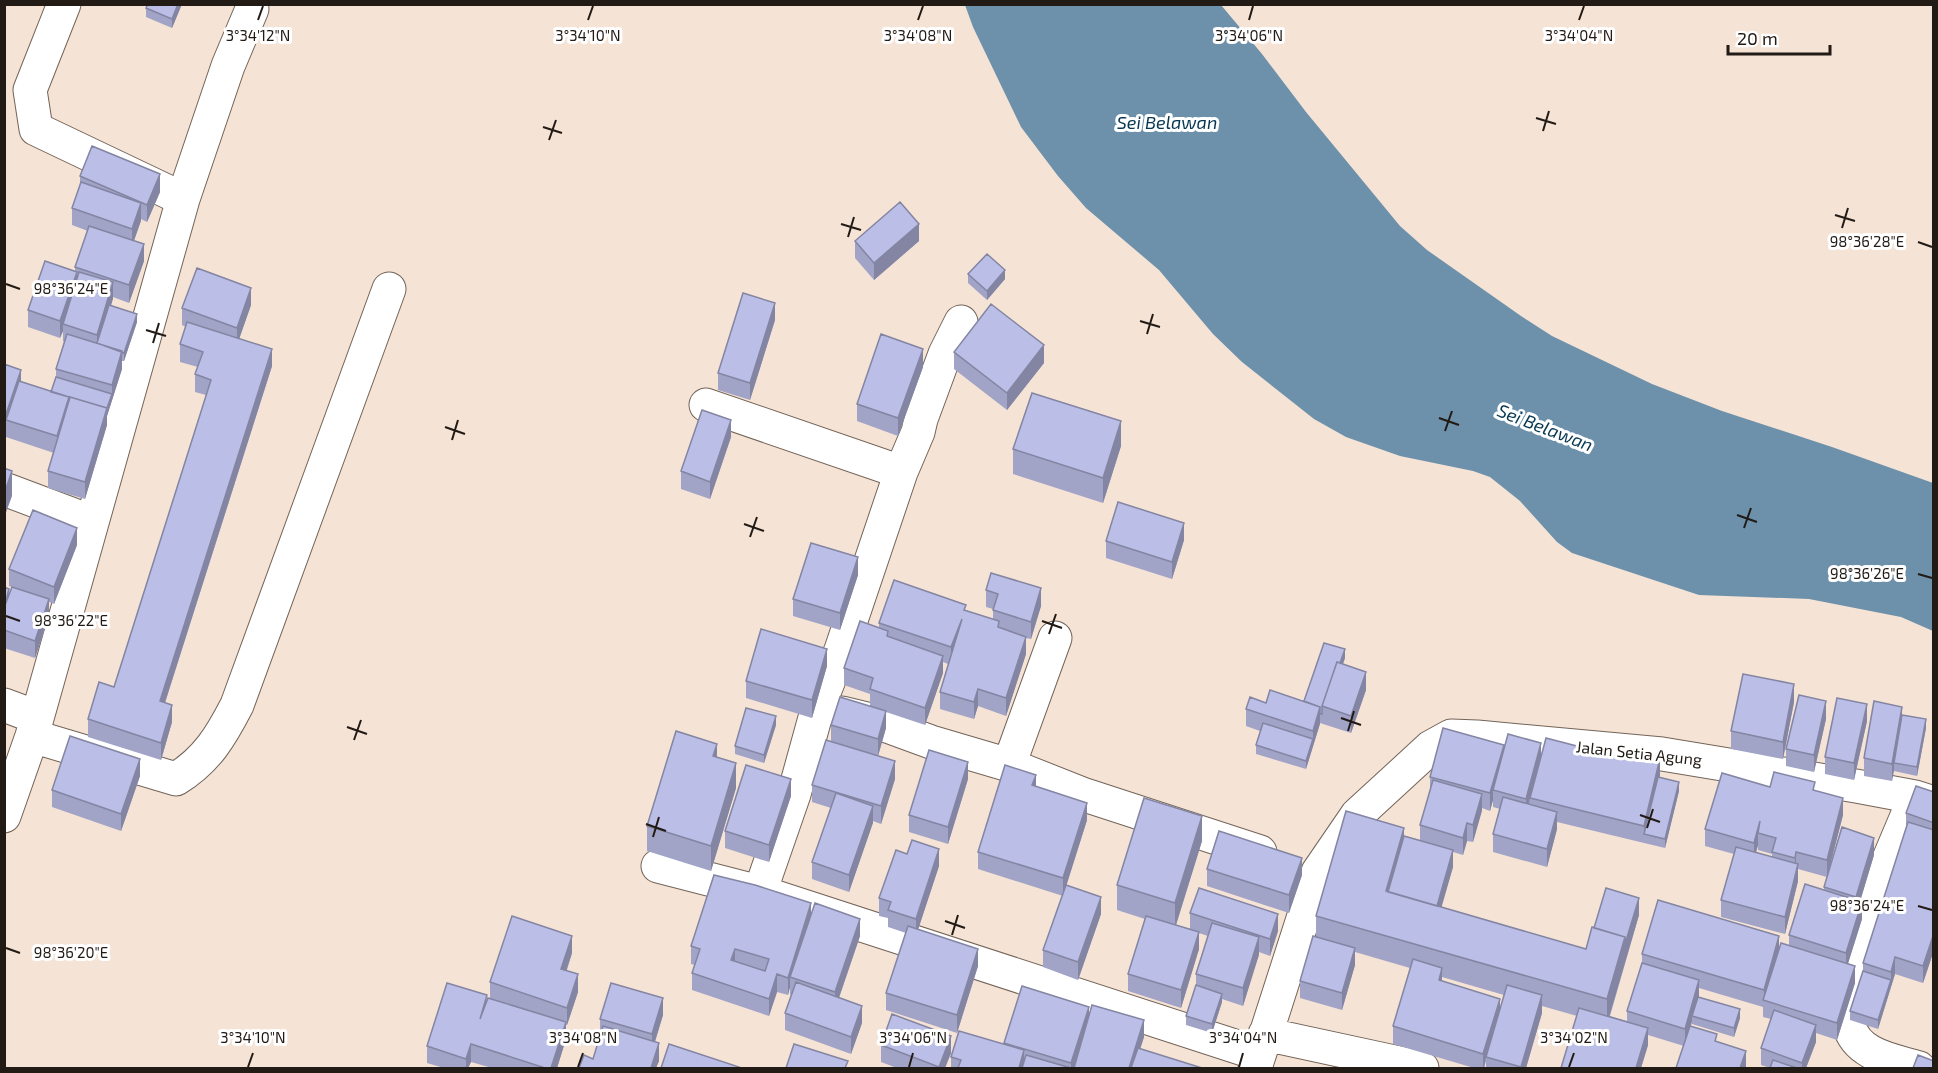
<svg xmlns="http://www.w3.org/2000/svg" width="1938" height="1073" font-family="'Exo 2',sans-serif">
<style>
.water{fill:#6d90ab}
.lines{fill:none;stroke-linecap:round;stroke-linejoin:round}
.minor-casing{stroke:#736458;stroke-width:35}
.minor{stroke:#fff;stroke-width:33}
.wall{fill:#a1a3c7;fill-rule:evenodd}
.shaded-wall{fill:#8385a2}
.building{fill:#bbbee7;stroke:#8385a2;stroke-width:1.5;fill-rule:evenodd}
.ticks{fill:none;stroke:#211a15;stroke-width:2}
.labels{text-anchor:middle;stroke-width:6;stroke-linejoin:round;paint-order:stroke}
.street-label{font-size:16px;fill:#211a15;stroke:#fff}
.water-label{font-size:18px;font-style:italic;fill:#063652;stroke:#fff}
.ticks-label{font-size:15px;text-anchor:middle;fill:#211a15;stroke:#fff;stroke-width:6;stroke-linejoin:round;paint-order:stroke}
</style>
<rect width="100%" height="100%" fill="#f5e3d5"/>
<path class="water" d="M965,5H1221L1262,54L1306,112L1400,226L1427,250L1521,316L1552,336L1652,384L1722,411L1832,447L1933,483V631L1901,617L1809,599L1699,595L1572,553L1557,542L1520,501L1490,477L1473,471L1400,456L1346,437L1314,419L1242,362L1213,334L1159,270L1086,208L1058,176L1021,127L973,27Z"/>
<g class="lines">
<defs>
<path id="minor" d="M64,4L30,90L36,129L183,199
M961,322L945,354L921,419L918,432L901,472L841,650L818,707L794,794L760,892L1259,1054
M706,405L901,472
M4,489L92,522
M4,705L36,717
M842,713L871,720L931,742L1009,765L1085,795L1260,852
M32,736L176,779C207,760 221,736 237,705L389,289
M1009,765L1055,638
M1915,797L1880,880L1851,1006C1850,1012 1848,1020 1849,1025C1857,1056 1894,1060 1919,1068
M4,816L32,736L183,199L228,66L252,9
M658,866L755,891
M1265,1034L1422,1068
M1255,1068L1318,872L1357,815L1431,747L1451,736L1477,737L1662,754L1856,786L1915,797L1934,803"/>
</defs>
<use href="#minor" class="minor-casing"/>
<use href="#minor" class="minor"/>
</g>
<path class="wall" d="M148,4H182L172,28L146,17V8Z
M80,176L160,192L147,222L141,219L134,241L144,261L129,303L113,297L111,305L137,322L124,361H122V369L107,416V425L85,499L48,488V471L54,453L6,437V432L4,437V364L21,382L51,392L56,377V369L64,342L63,341V331L60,338L28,327V310L75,271V267L88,231L72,225V208L80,185Z
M855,241H919L874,280L855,258Z
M968,274L1005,279L987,300L968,283Z
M251,305L239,339L272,366L165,703L172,722L161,760L88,737V719L114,687L206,395L195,392V374L198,367L180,362V344L186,327L182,325V308Z
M775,320L750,400L718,390V373Z
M954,352L1044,363L1007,410L954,369Z
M923,367L898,436L857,421V404Z
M731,437L710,499L681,489V471Z
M1121,446L1103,503L1013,474V449Z
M1184,540L1172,579L1106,558V541Z
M77,545L54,604L49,602V616L35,658L4,648V587L9,594L12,587L9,586V569Z
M858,575L840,630L793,616V599Z
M986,590L1041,606L1031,639L1026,638V654L1006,716L978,706L974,719L940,709V692L948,664L943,662V673L925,725L886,712V728L878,756L895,779L881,824L873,821L849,892L812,879V862L831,808L812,802V785L831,742V725L870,706V694L844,685V668L879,628V623L966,611L993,619V609L986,607Z
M1345,658L1343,664L1366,690L1351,733L1320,723L1306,769L1256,754V745L1260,731L1246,726V709L1266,703L1304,701Z
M827,666L812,718L746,698V681Z
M1794,702L1783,759L1731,749V731Z
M1902,715L1926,728L1917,776L1894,771V770L1892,781L1864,776V758Z
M1826,719L1814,772L1786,766V749Z
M1867,721L1854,780L1825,774V757Z
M776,725L764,763L735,754V746Z
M1504,749L1660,775V777L1679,791L1665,848L1557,822V829L1547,867L1493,852V834L1500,809L1493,807V800L1490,811L1482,808L1473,842L1467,841L1463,855L1453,852V867L1441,907L1586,949L1594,928L1639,915L1610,1016L1627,1021V1011L1642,963V954L1779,949L1789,946V935L1824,890V887L1874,855L1860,901L1862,919L1848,963L1855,983L1837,1040L1816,1033V1042L1806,1068H1770L1761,1065V1048L1771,1019L1763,1017V1007L1699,988V998L1740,1018L1734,1037L1692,1024V1021L1691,1026L1717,1042L1746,1051V1068H1676L1684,1046L1648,1035V1045L1641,1068H1561L1577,1016L1542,1006V1013L1526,1068H1486V1061L1484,1068H1474L1393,1044V1026L1410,968L1355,952V965L1342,1010L1300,998V981L1316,937V916L1404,836L1420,840V825L1430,791V777ZM1442,977L1504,995L1500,1009L1442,981Z
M717,758L736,788L711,871L647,851V826Z
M140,776L121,831L52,807V790Z
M968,779L948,844L909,832V815Z
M1036,787L1087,820L1063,896L978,869V852Z
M1770,787L1815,791L1843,815L1827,877L1798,869V881L1785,934L1721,917V900L1734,854L1705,846V829ZM1758,845V850L1772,854V857L1756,852Z
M1934,792V950L1923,983L1895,974L1878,1029L1850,1020V1011L1863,971V963L1906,828V813Z
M791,796L769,862L725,848V831Z
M1202,841L1176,925L1190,929V913L1278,931L1270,956L1259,952L1243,1006L1222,999V1002L1212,1033L1186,1025V1016L1196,988V974L1208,936L1199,933V949L1181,1008L1128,991V974L1145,919L1117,910V885Z
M939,866L918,929L978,966L957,1033L886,1010V993L906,933L888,927V918L879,916V898Z
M1207,869L1302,875L1289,913L1207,886Z
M1101,914L1078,980L1043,967V950Z
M811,915L860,936L839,998L862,1023L851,1054L785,1030V1013L791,995L790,994V987L788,995L777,992L769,1016L692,990V973L695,965L691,964V946Z
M572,953L567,970L578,992L567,1025H566V1039L557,1068H492L471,1062L468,1068H444L427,1063V1046L487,1002L490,999V982Z
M663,1015L655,1042L659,1061L656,1068H579L593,1059L600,1036V1019Z
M1089,1015L1144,1037L1140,1049L1202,1068H951V1057L1004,1044V1043Z
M881,1045L951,1053L945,1068H897L881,1062Z"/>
<path class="shaded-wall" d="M178,4H182L172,28V19Z
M160,174V192L147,222V205Z
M141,203V221L132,246V229Z
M919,224V241L874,280V263Z
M144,244V261L129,303V285Z
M1005,270V279L987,300V291Z
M77,272V289L63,324V331L60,338V321Z
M113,282V299L99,344H97V335Z
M251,288V305L237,345V328Z
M775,303V320L750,400V383Z
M137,314V322L124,361V353Z
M1044,345V363L1007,410V393Z
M272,349V366L160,718V701Z
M923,349V367L898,436V418Z
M122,351V369L107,416V425L85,499V482L112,394V385Z
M21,370V387L6,420V432L4,437V420Z
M69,397V415L57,454V436Z
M731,420V437L710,499V482Z
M1121,421V446L1103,503V478Z
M12,471V496L4,518V494Z
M1184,523V540L1172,579V562Z
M77,528V545L54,604V587Z
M858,557V575L840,630V613Z
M1041,588V606L1031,639V622Z
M49,599V616L35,658V641Z
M962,619L951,665V647Z
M1026,637V654L1006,716V698Z
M827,649V666L812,718V700Z
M1345,649V658L1327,708L1325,707Z
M943,656V673L925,725V708Z
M1366,672V690L1351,733V716Z
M1794,684V702L1783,759V742Z
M978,689V706L974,719V702Z
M1826,701V719L1814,772V755Z
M1867,704V721L1854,780V763Z
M172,705V722L161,760V743Z
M1320,707V724L1306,769V761L1313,739V731Z
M1902,707V724L1894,763V770L1892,781V764Z
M886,711V728L878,756V739Z
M776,716V725L764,763V755Z
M1926,719V728L1917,776V767Z
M1541,743V760L1530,798L1526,816V799Z
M717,744V769L713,756Z
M1504,745V762L1493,790V800L1490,811V793Z
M1660,758V775L1646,834H1644V826Z
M140,759V776L121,831V814Z
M895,761V779L881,824V806Z
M968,762V779L948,844V827Z
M736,763V788L711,871V846Z
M1036,775V792L1032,785Z
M791,779V796L769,862V845Z
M1679,782V791L1665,848V839Z
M1482,794V811L1473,842V825Z
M1843,798V815L1827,877V860Z
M1087,803V820L1063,896V878Z
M873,806V823L849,892V875Z
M1557,812V829L1547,867V849Z
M1202,816V841L1175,928V903Z
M1760,821L1758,833V845L1754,860V843Z
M1467,823V841L1463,855V838Z
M1404,828V853L1391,900L1386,891Z
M1874,838V855L1856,915V897Z
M939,849V866L916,936V919Z
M1453,850V867L1435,930V913Z
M1796,852V869L1795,875V858Z
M1302,858V875L1289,913V895Z
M1798,864V881L1785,934V917Z
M1101,897V914L1078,980V962Z
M1639,898V915L1607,1024V999L1625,937Z
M1862,902V919L1846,970V953Z
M811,903V920L790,977V987L788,995V978Z
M1278,914V931L1270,956V939Z
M860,919V936L835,1009V992Z
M1199,932V949L1181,1008V990Z
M1934,933V950L1923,983V966Z
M572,936V953L561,986V969Z
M1779,936V953L1764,1000V990Z
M1259,937V955L1243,1006V988Z
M1355,948V965L1342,1010V993Z
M735,949V966L731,960Z
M978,949V966L957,1033V1015Z
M1895,957V974L1878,1029V1020L1891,980V972Z
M1855,966V983L1837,1040V1023Z
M1442,968V985L1439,980Z
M578,974V992L567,1025V1008Z
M777,974V992L769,1016V999Z
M1699,980V997L1692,1016V1021L1685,1046V1029Z
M1222,994V1002L1212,1033V1024Z
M1542,995V1013L1526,1068H1521Z
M663,998V1015L652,1051V1034Z
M1500,999V1016L1486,1057L1484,1068H1483V1054Z
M862,1006V1023L851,1054V1037Z
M1089,1007V1024L1074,1068H1071V1063Z
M1740,1009V1018L1734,1037V1028Z
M1144,1020V1037L1134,1068H1129Z
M566,1022V1039L557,1068H551Z
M1816,1025V1042L1806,1068H1802V1063Z
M1648,1028V1045L1641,1068H1636Z
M951,1036V1053L945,1068H939Z
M659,1043V1061L656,1068H651Z
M471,1044V1062L468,1068H466V1059Z
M1024,1050V1068H1019Z
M1746,1051V1068H1740Z"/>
<path class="building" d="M148,4H178L172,19L146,8Z
M92,146L160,174L147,205L80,176Z
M81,182L141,203L132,229L72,208Z
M900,202L919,224L874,263L855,241Z
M89,226L144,244L129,285L75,267Z
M987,254L1005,270L987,291L968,274Z
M45,261L77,272L60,321L28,310Z
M197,268L251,288L237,328L182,308Z
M79,272L113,282L97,335L63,324Z
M743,293L775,303L750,383L718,373Z
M991,304L1044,345L1007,393L954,352Z
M109,305L137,314L124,353L97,343Z
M187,322L272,349L160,701L172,705L161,743L88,719L99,682L114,687L211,380L195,374L203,352L180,344Z
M67,334L122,351L112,385L56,369Z
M881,334L923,349L898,418L857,404Z
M4,364L21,370L4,420Z
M56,377L112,394L107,408L70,397L69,401V397L51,392Z
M19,381L69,397L57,436L6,420Z
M1032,393L1121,421L1103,478L1013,449Z
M70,397L107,408L85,482L48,471Z
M702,410L731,420L710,482L681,471Z
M4,468L12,471L4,494Z
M1118,502L1184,523L1172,562L1106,541Z
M33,510L77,528L54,587L9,569Z
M811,543L858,557L840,613L793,599Z
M991,573L1041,588L1031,622L993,610L998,594L986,590Z
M894,580L966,605L964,610L999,621L998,627L1026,637L1006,698L978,689L974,702L940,692L962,619L951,647L879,623Z
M4,587L9,589L4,608Z
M12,587L49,599L35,641L4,630V608Z
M860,621L888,631L887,636L943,656L925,708L870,689L873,678L844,668Z
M761,629L827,649L812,700L746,681Z
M1324,643L1345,649L1340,663L1337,662L1322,706V714H1320V707L1304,701Z
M1337,662L1366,672L1351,716L1322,706Z
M1743,674L1794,684L1783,742L1731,731Z
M1270,690L1320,707L1313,731L1246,709L1250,697L1266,703Z
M1799,695L1826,701L1814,755L1786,749Z
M840,697L886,711L878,739L831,725Z
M1837,698L1867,704L1854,763L1825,757Z
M1874,701L1902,707L1892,764L1864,758Z
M746,708L776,716L764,755L735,746Z
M1902,715L1926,719L1917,767L1894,763Z
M1263,723L1313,739L1306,761L1256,745Z
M1443,728L1504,745L1490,793L1430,777Z
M676,731L717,744L713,756L736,763L711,846L647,826Z
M1508,734L1541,743L1526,799L1493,790Z
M70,736L140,759L121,814L52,790Z
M1546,738L1623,758L1625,749L1660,758L1644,826L1530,798Z
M826,740L895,761L881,806L812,785Z
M929,750L968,762L948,827L909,815Z
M746,765L791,779L769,845L725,831Z
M1005,765L1036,775L1032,785L1087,803L1063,878L978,852Z
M1774,772L1815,782L1813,790L1843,798L1827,860L1796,852L1795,858L1772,852L1776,838L1758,833L1760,821L1754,843L1705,829L1722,773L1770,787Z
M1658,777L1679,782L1665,839L1644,834Z
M1433,780L1482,794L1473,825L1467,823L1463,838L1420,825Z
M1916,786L1934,792V823L1906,813Z
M836,793L873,806L849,875L812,862Z
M1503,797L1557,812L1547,849L1493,834Z
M1144,798L1202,816L1175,903L1117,885Z
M1346,811L1404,828L1386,891L1586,949L1592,927L1625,937L1607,999L1316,916Z
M1908,822L1934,830V933L1923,966L1895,957L1891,972L1863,963Z
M1842,827L1874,838L1856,897L1824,887Z
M1219,831L1302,858L1289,895L1207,869Z
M1404,836L1453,850L1437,906L1388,892Z
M912,840L939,849L916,919L888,910L891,902L879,898L896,850L907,854Z
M1736,847L1798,864L1785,917L1721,900Z
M714,875L755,885L811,903L788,978L777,974L769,999L692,973L700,949L691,946ZM735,949L769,959L765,971L731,960Z
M1805,884L1862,902L1846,953L1789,935Z
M1066,885L1101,897L1078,962L1043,950Z
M1199,888L1278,914L1270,939L1190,913Z
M1606,888L1639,898L1625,944V937L1594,928Z
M1658,900L1779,936L1764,990L1642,954Z
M815,903L860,919L835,992L790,977Z
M512,916L572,936L561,969L578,974L567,1008L490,982Z
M1146,916L1199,932L1181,990L1128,974Z
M1212,923L1259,937L1243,988L1196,974Z
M908,926L978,949L957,1015L886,993Z
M1313,936L1355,948L1342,993L1300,981Z
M1781,943L1855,966L1837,1023L1763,1000Z
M1413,959L1442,968L1439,980L1500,999L1483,1054L1393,1026Z
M1642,963L1699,980L1685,1029L1627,1011Z
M1863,971L1891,980L1878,1020L1850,1011Z
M796,982L862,1006L851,1037L785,1013Z
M447,983L487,995L480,1019L488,998L566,1022L551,1068H545L471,1044L466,1059L427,1046Z
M611,983L663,998L652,1034L600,1019Z
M1196,985L1222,994L1212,1024L1186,1016Z
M1507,985L1542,995L1521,1067L1486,1057Z
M1022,986L1089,1007L1071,1063L1004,1043Z
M1698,997L1740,1009L1734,1028L1692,1016Z
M1092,1005L1144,1020L1129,1068H1074Z
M1579,1008L1648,1028L1636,1068H1561Z
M1774,1010L1816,1025L1802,1063L1761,1048Z
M892,1014L951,1036L939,1067L881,1045Z
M603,1026L659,1043L651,1068H579L584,1055L593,1059Z
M1690,1026L1717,1034L1715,1041L1746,1051L1740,1068H1676Z
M959,1031L1024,1050L1019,1068H958L961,1060L951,1057Z
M669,1044L739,1067L738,1068H661Z
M794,1044L848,1061L845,1068H786Z
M1138,1048L1202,1068H1131Z
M1026,1055L1071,1068H1022Z
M1918,1055L1934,1061V1068H1913Z
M1773,1060L1797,1068H1770Z"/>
<path class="ticks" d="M258,20L263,6M588,20L593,6M918,20L923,6M1249,20L1253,6M1579,20L1584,6M1536,118L1556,124M543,127L562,133M1543,131L1549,111M549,140L556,120M1835,215L1855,221M841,224L861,230M1842,228L1848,208M848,237L854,217M1918,242L1932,247M6,284L20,289M1140,321L1160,327M146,330L166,336M1147,334L1153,314M153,343L159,323M1439,418L1459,425M445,427L465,434M1445,431L1452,411M452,440L458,420M1737,515L1757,522M744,524L764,531M1744,528L1751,508M750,537L757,517M1918,574L1932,578M6,616L20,621M1042,621L1062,628M1049,634L1056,614M1341,718L1361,725M347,727L367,734M1348,731L1354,711M354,740L361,720M1640,815L1660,822M646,824L666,831M1647,828L1653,809M653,837L659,817M1918,906L1932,910M945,921L965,928M952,935L958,915M6,948L20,953M248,1067L253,1053M578,1067L583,1053M909,1067L913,1053M1239,1067L1243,1053M1569,1067L1574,1053"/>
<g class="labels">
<g class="street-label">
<text transform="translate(1639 753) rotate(6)" y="6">Jalan Setia Agung</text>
</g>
<g class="water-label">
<text x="1167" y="129">Sei Belawan</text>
<text transform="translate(1545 428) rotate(21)" y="6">Sei Belawan</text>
</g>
</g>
<g class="ticks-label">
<text x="258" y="41">3°34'12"N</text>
<text x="588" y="41">3°34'10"N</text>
<text x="918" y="41">3°34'08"N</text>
<text x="1249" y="41">3°34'06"N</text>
<text x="1579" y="41">3°34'04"N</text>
<text x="1867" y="247">98°36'28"E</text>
<text x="71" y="294">98°36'24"E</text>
<text x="1867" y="579">98°36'26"E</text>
<text x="71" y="626">98°36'22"E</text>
<text x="1867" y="911">98°36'24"E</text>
<text x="71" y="958">98°36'20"E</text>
<text x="253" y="1043">3°34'10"N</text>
<text x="583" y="1043">3°34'08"N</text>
<text x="913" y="1043">3°34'06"N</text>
<text x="1243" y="1043">3°34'04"N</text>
<text x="1574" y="1043">3°34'02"N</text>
</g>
<rect width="1938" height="1073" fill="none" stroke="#211a15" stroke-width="12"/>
<path d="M1728 45v9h102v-9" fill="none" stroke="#211a15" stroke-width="3"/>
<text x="1737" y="45" font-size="18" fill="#211a15" stroke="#ffffff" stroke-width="4.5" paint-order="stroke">20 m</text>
</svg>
